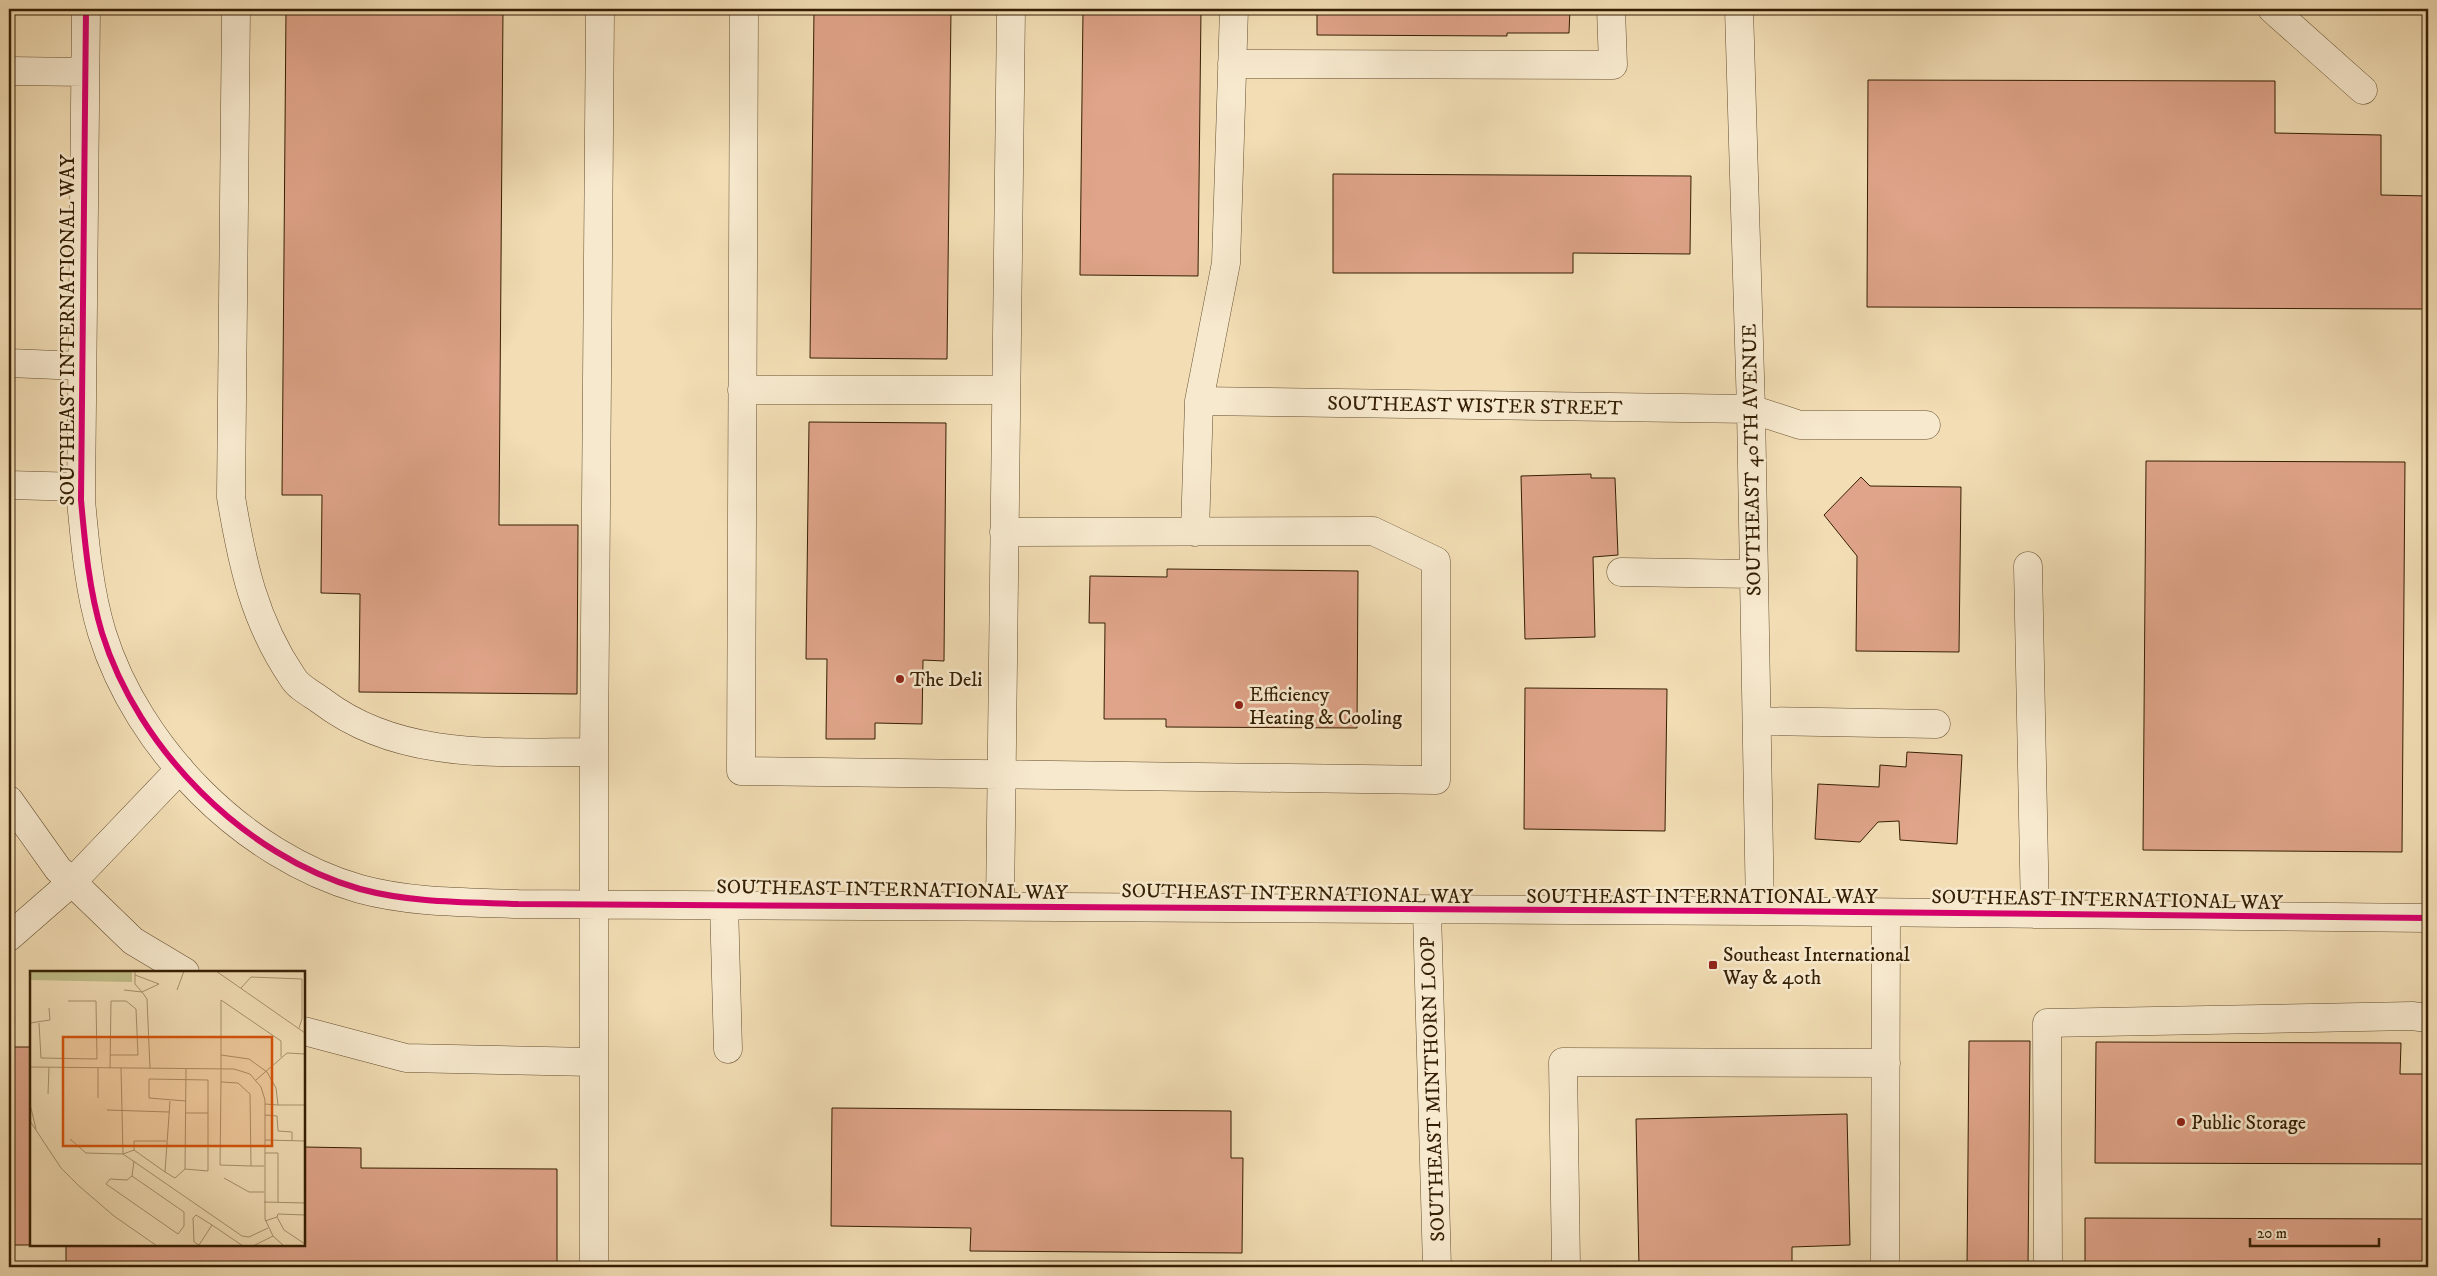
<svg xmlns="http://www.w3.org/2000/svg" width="2437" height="1276" font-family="'IM FELL DW Pica',serif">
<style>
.building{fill:#dfa489;stroke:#351f03}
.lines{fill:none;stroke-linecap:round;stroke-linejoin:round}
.minor-casing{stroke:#644e2f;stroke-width:29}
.minor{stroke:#f7e9ce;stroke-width:28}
.cycleway-casing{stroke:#f7e9ce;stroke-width:9}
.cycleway{stroke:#d6006c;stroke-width:6}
.poi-dot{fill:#8f2418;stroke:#f7e9ce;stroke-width:2}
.labels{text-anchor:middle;stroke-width:5;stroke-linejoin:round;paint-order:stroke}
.street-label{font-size:20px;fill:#351f03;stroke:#f7e9ce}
.poi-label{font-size:20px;fill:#351f03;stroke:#f7e9ce;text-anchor:start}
.inset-road{fill:none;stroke:#a6916d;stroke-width:1}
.view{fill:#d6530b;fill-opacity:0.15;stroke:#d6530b;stroke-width:2.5}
.inset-edge{fill:none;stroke:#351f03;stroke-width:2.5}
</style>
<rect width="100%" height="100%" fill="#f2ddb4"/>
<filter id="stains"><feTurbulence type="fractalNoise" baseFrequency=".004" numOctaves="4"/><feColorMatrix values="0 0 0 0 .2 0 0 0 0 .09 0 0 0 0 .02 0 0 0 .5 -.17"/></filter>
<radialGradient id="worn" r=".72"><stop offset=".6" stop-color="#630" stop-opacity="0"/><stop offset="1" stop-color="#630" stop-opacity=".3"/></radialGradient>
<path class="building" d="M286,9H503L499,525H578L577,694L359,692L360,594L321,593L322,495H282Z
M814,9H951L947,359L810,358Z
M1083,9H1201L1198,276L1080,275Z
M1317,9H1570L1569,33H1507V36L1317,35Z
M1868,80L2275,81V133L2381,135V195L2428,196V309L1867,307Z
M1333,174L1691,176L1690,254L1573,253V273H1333Z
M809,422L946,423L944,661L923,660L922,724L875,723V739H826L827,659H806Z
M2146,461L2405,462L2402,852L2143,850Z
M1591,474V478H1615L1618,555L1593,557L1595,637L1525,639L1521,476Z
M1861,477L1870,486L1961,487L1959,652L1856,651L1857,556L1824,515Z
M1167,569L1358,571L1357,728L1166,727V719H1104L1105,623H1089L1090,576L1167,577Z
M1525,688L1667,689L1665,831L1524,829Z
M1907,752L1962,755L1957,844L1900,840L1899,821L1878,822L1860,842L1815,839L1818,784L1879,787L1880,765L1906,767Z
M1969,1041H2030L2028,1267H1967Z
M2096,1042L2401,1043L2400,1074H2428V1164L2095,1163Z
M9,1047H31V1245H304V1147L361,1148V1168L557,1169V1267H66V1245H9Z
M832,1108L1231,1111V1158H1243L1242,1253L970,1251L971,1228L831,1226Z
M1847,1114L1850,1245L1792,1247V1267H1639L1636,1119Z
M2085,1218L2428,1219V1267H2085Z
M798,1265H871V1267H798Z"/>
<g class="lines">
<defs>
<path id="minor" d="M86,9L81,500C85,544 89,590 102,633C138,749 244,856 360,889C412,903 465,902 518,904L1760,911L2428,918
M236,9L231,497C242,563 254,621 293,678C299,688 314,695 323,702C401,761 501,752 594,752V1267
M744,9L741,771L1436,780V561L1373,531L1004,532
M1739,9L1751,409L1760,911
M2272,9L2363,90
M1232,64L1613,65L1611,9
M9,71L85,72
M9,363L81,366
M742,390H1006
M1199,401L1751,409L1800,425H1926
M9,485L81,487
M1195,532L1199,401L1226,263L1234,9
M2028,566L2035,914
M1621,572L1754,574
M1757,721L1936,724
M594,752L600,9
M9,800L58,869L72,882L133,941L185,972
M724,904L728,1049
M1000,906L1011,9
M1427,911L1437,1267
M9,937L72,882L180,769
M304,1031L406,1058L593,1062
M1566,1267L1563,1062L1886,1063
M1885,1267L1886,913
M2048,1267L2047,1023L2412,1016L2428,1018"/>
</defs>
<use href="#minor" class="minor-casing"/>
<use href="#minor" class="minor"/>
<defs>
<path id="cycleway" d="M86,9L81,500C85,544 89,590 102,633C138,749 244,856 360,889C412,903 465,902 518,904L1760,911L2428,918"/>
</defs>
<use href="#cycleway" class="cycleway-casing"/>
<use href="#cycleway" class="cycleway"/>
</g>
<g class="poi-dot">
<circle cx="900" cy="679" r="5"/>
<circle cx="1239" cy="705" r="5"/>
<rect x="1708" y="960" width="10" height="10" rx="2.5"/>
<circle cx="2181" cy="1122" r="5"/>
</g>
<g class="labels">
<g class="street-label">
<text transform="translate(67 330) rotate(-90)" y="7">SOUTHEAST INTERNATIONAL WAY</text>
<text transform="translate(1475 405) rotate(1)" y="7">SOUTHEAST WISTER STREET</text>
<text transform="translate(1751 460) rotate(-91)" y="7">SOUTHEAST 40TH AVENUE</text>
<text transform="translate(892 889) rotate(1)" y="7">SOUTHEAST INTERNATIONAL WAY</text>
<text transform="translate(1297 893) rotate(1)" y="7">SOUTHEAST INTERNATIONAL WAY</text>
<text x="1702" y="903">SOUTHEAST INTERNATIONAL WAY</text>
<text transform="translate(2107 899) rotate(1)" y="7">SOUTHEAST INTERNATIONAL WAY</text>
<text transform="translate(1432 1089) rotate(-92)" y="7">SOUTHEAST MINTHORN LOOP</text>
</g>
<g class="poi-label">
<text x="910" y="686">The Deli</text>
<text x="1249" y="701">Efficiency<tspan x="1249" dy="23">Heating &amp; Cooling</tspan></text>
<text x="1723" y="961">Southeast International<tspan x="1723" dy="23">Way &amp; 40th</tspan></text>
<text x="2191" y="1129">Public Storage</text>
</g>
</g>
<g transform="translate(30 971)">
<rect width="275" height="275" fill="#f2ddb4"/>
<path d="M0,0H102V11L0,9Z" fill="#c0bf89"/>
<path class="inset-road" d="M105,0V13L112,21L129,13M186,0L275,62M105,4L129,13M211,17L221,6L272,8V48L269,57M94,19L112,21L117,28L120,97M147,19L154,0M0,52L20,49L19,37M9,52L11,87L67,88L66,30H38M191,84L219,88L237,101L246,117L248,134L235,133M0,96L204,98L220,103L231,116L235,129V248L243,265L254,275M68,97V127M80,97L81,30H96L106,38L108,84H80M91,97L93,183M226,109L257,82L275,83M191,111L190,194L221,195M18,123L19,96M33,128V97M0,133L6,158M248,134H275M77,139L139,141M156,142H178M235,144L247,145L248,160L262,161V170M0,150L31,197L49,215L84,245L127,275M40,168L56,182L93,183L104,179L135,201L140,130M235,169L275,170M104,179V170H136M235,182H248V231M93,183L212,265L219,266L238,257M234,195H221L220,123L208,112L191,111V29L251,70V86M155,198L178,200V109L119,108V127L156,130M135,201L145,207L155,198L156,98M102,205L97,209L80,208L76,213L148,263L154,255V241L102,205L104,190M194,207L219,221H234M234,231L275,232M247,246L254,259L275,273M235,250L247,246L248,243L275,244M182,254L169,274L164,271L163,247L166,244L182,254L213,275M0,275H19M223,275L243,265"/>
<path class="view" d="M33,66H242V175H33Z"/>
<rect width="275" height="275" class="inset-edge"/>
</g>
<rect width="2437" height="1276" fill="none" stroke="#f2ddb4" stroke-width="30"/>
<rect x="10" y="10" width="2417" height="1256" fill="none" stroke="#351f03" stroke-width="2.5"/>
<rect x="15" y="15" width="2407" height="1246" fill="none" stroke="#351f03"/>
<path d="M2250 1238v8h129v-8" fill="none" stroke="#351f03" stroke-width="2.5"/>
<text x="2257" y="1238" font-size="15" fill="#351f03" stroke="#f7e9ce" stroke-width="4" paint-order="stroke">20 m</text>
<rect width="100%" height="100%" filter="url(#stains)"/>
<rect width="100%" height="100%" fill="url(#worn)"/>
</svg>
